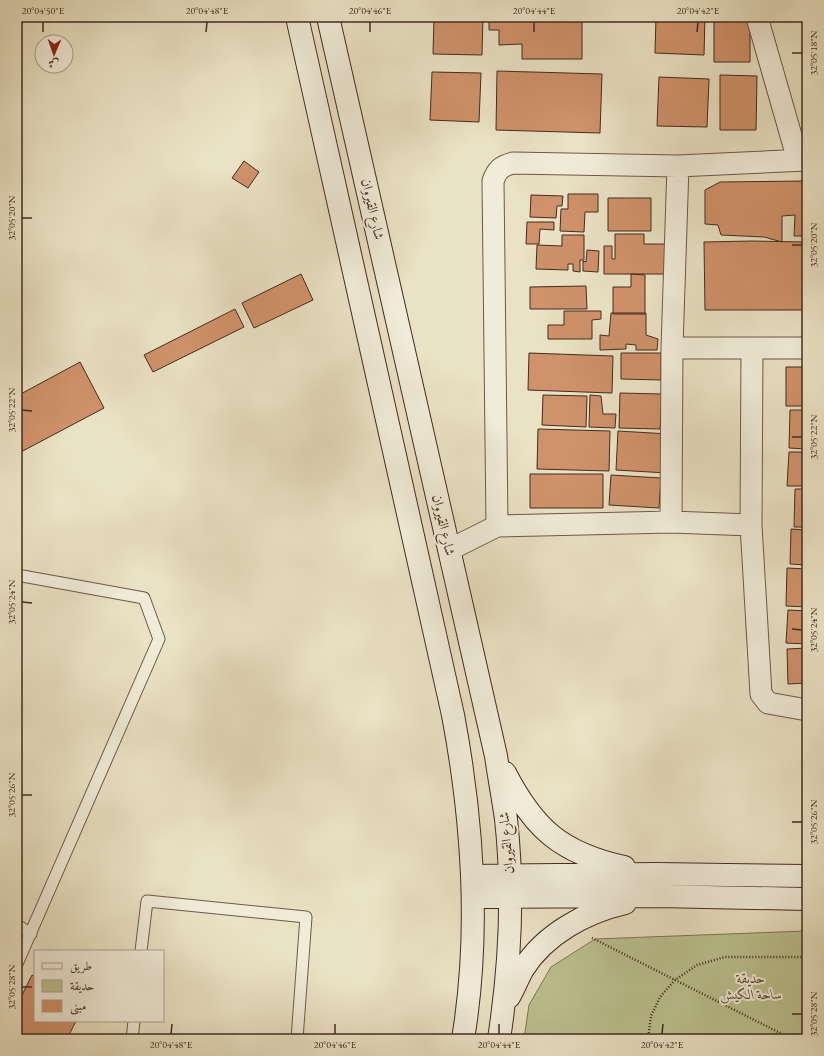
<svg xmlns="http://www.w3.org/2000/svg" width="824" height="1056" font-family="'EB Garamond',Amiri,serif">
<style>
.green{fill:#bcc290;stroke:#807658}
.building{fill:#d0926a;stroke:#432b21}
.lines{fill:none;stroke-linecap:round;stroke-linejoin:round}
.service-casing{stroke:#6d594a;stroke-width:13}
.minor-casing{stroke:#6d594a;stroke-width:23}
.secondary-casing{stroke:#432b21;stroke-width:24}
.path{stroke:#432b21;stroke-width:2.5;stroke-dasharray:1 2;stroke-linecap:butt}
.service{stroke:#f1ecd9;stroke-width:11}
.minor{stroke:#f1ecd9;stroke-width:21}
.secondary{stroke:#f1ecd9;stroke-width:22}
.ticks{fill:none;stroke:#432b21;stroke-width:1.5}
.labels{text-anchor:middle;stroke-width:4;stroke-linejoin:round;paint-order:stroke}
.street-label{font-size:14px;fill:#432b21;stroke:#f1ecd9}
.park-label{font-size:14px;font-style:italic;fill:#5b4937;stroke:#f1ecd9}
.neatline{fill:none;stroke:#432b21;stroke-width:1.5}
.ticks-label{font-size:10px;text-anchor:middle;fill:#432b21}
</style>
<rect width="100%" height="100%" fill="#eae2c4"/>
<filter id="stains"><feTurbulence type="fractalNoise" baseFrequency=".005" numOctaves="4"/><feColorMatrix values="0 0 0 0 .2 0 0 0 0 .09 0 0 0 0 .02 0 0 0 .5 -.17"/></filter>
<radialGradient id="worn" r=".72"><stop offset=".6" stop-color="#630" stop-opacity="0"/><stop offset="1" stop-color="#630" stop-opacity=".3"/></radialGradient>
<path class="green" d="M807,931V1039H524L529,1005L551,967L595,939Z"/>
<path class="building" d="M434,17H483L482,55L433,54Z
M503,17H582V59H522V44L499,45V30H489V19H503Z
M656,17H705L704,55L655,53Z
M714,17H750V62H714Z
M497,71L602,74L600,133L496,130Z
M432,72L481,73L479,122L430,120Z
M720,75L757,76L756,130H720Z
M659,77L709,79L707,127L657,126Z
M244,161L259,172L248,188L232,178Z
M807,181V236H794L795,215L782,216V242L764,237L721,235L718,225L705,224V190L720,182Z
M568,194H598V212H585L584,232L560,231L561,209H568Z
M531,195L563,196L562,206H557L556,218L530,217Z
M608,198H651V231H608Z
M527,222H554V230L540,229L539,244H526Z
M615,234H644V244H670V274H604V246H612V259H615Z
M562,235H584V260H580V272L573,271V264H568V270L536,269L537,245L562,246Z
M752,241L807,242V310H705L704,242Z
M587,250L599,251L598,272L583,271V261L586,262Z
M301,274L313,300L254,328L242,303Z
M631,274L645,275V314H613V287H631Z
M586,286L587,309H530V287Z
M235,309L244,327L153,372L144,355Z
M564,311H601V319L592,320V339H548V325H564Z
M611,313H646V335L658,339L657,350H636V345L626,344V349L600,350V335L609,336Z
M529,353L613,356L612,393L528,390Z
M621,353H661V380L621,379Z
M80,362L104,408L17,454V396Z
M786,367H807V406H786Z
M620,393L662,394L660,429L619,428Z
M543,395L587,396L586,427L542,425Z
M590,395L601,396L603,414H616L615,428L589,427Z
M790,410H807V449L789,448Z
M538,429L610,431L609,471L537,469Z
M618,431L669,434L667,473L616,470Z
M789,452H807V486H787Z
M530,474H603V508H530Z
M611,475L661,478L659,508L609,505Z
M795,489H807V527H794Z
M791,529L807,530V565L790,564Z
M787,568L807,569V607L786,606Z
M788,610L807,611V644L786,643Z
M807,648V683L788,684L787,649Z
M32,975L35,977V1021H76L67,1039H21L17,1037V1005Z"/>
<g class="lines">
<defs>
<path id="service" d="M17,575L144,598L159,639L17,964
M17,925L31,934
M141,951L147,901L306,917L297,1039
M132,1039L134,1021"/>
<path id="minor" d="M757,17L798,160
M672,348H807
M752,349L751,525L761,694L768,703L807,710
M671,522L672,348L678,166
M497,526L493,181C497,170 501,166 513,163L678,166L807,160
M449,550L497,526L671,522L751,525"/>
<path id="secondary" d="M297,17L453,715C473,822 481,931 463,1039
M328,17L496,756C499,777 503,798 506,819C514,892 510,967 499,1039
M505,773C534,829 561,853 624,867
M473,876L656,874L807,876
M473,897L658,896L807,899
M509,997C514,988 518,978 523,969C545,934 586,912 625,903"/>
</defs>
<use href="#service" class="service-casing"/>
<use href="#minor" class="minor-casing"/>
<use href="#secondary" class="secondary-casing"/>
<path class="path" d="M592,938L792,1039
M648,1039L651,1016L660,997L675,980L697,965L725,957H807"/>
<use href="#service" class="service"/>
<use href="#minor" class="minor"/>
<use href="#secondary" class="secondary"/>
</g>
<path class="ticks" d="M43,32V22M206,32L207,22M370,32V22M534,32V22M697,32L698,22M792,53H802M22,218H32M792,245H802M22,410L32,411M792,437H802M22,602L32,603M792,629L802,630M22,795H32M792,822H802M22,987H32M792,1014H802M171,1034L172,1024M335,1034V1024M499,1034V1024M662,1034L663,1024"/>
<g class="labels">
<g class="street-label">
<text transform="translate(373 209) rotate(77)" y="5">شارع القيروان</text>
<text transform="translate(444 525) rotate(77)" y="5">شارع القيروان</text>
<text transform="translate(506 843) rotate(-95)" y="5">شارع القيروان</text>
</g>
<g class="park-label">
<text x="751" y="983">حديقة<tspan x="751" dy="16">ساحة الكيش</tspan></text>
</g>
</g>
<rect width="824" height="1056" fill="none" stroke="#eae2c4" stroke-width="44"/>
<rect x="34" y="950" width="130" height="72" fill="#f1ecd9" stroke="#ab9f8f"/>
<rect x="42" y="963" width="20" height="6" fill="#f1ecd9" stroke="#ab9f8f"/>
<text x="70" y="970" font-size="12" fill="#432b21">طريق</text>
<rect x="42" y="980" width="20" height="12" fill="#bcc290" stroke="#ab9f8f"/>
<text x="70" y="990" font-size="12" fill="#432b21">حديقة</text>
<rect x="42" y="1000" width="20" height="12" fill="#d0926a" stroke="#ab9f8f"/>
<text x="70" y="1010" font-size="12" fill="#432b21">مبنى</text>
<g transform="translate(54 54) rotate(182)"><circle r="19" fill="#f1ecd9" stroke="#ab9f8f"/>
<path d="M0-3L7 15L0 10L-7 15Z" fill="#8f2418"/>
<text y="-6" font-size="11" font-weight="bold" text-anchor="middle" fill="#432b21">ش</text>
</g>
<rect x="22" y="22" width="780" height="1012" class="neatline"/>
<g class="ticks-label">
<text x="43" y="14">20°04'50"E</text>
<text x="207" y="14">20°04'48"E</text>
<text x="370" y="14">20°04'46"E</text>
<text x="534" y="14">20°04'44"E</text>
<text x="698" y="14">20°04'42"E</text>
<text transform="translate(813 53) rotate(-90)" y="4">32°05'18"N</text>
<text transform="translate(11 218) rotate(-90)" y="4">32°05'20"N</text>
<text transform="translate(813 245) rotate(-90)" y="4">32°05'20"N</text>
<text transform="translate(11 410) rotate(-90)" y="4">32°05'22"N</text>
<text transform="translate(813 437) rotate(-90)" y="4">32°05'22"N</text>
<text transform="translate(11 602) rotate(-90)" y="4">32°05'24"N</text>
<text transform="translate(813 630) rotate(-90)" y="4">32°05'24"N</text>
<text transform="translate(11 795) rotate(-90)" y="4">32°05'26"N</text>
<text transform="translate(813 822) rotate(-90)" y="4">32°05'26"N</text>
<text transform="translate(11 987) rotate(-90)" y="4">32°05'28"N</text>
<text transform="translate(813 1014) rotate(-90)" y="4">32°05'28"N</text>
<text x="171" y="1048">20°04'48"E</text>
<text x="335" y="1048">20°04'46"E</text>
<text x="499" y="1048">20°04'44"E</text>
<text x="662" y="1048">20°04'42"E</text>
</g>
<rect width="100%" height="100%" filter="url(#stains)"/>
<rect width="100%" height="100%" fill="url(#worn)"/>
</svg>
